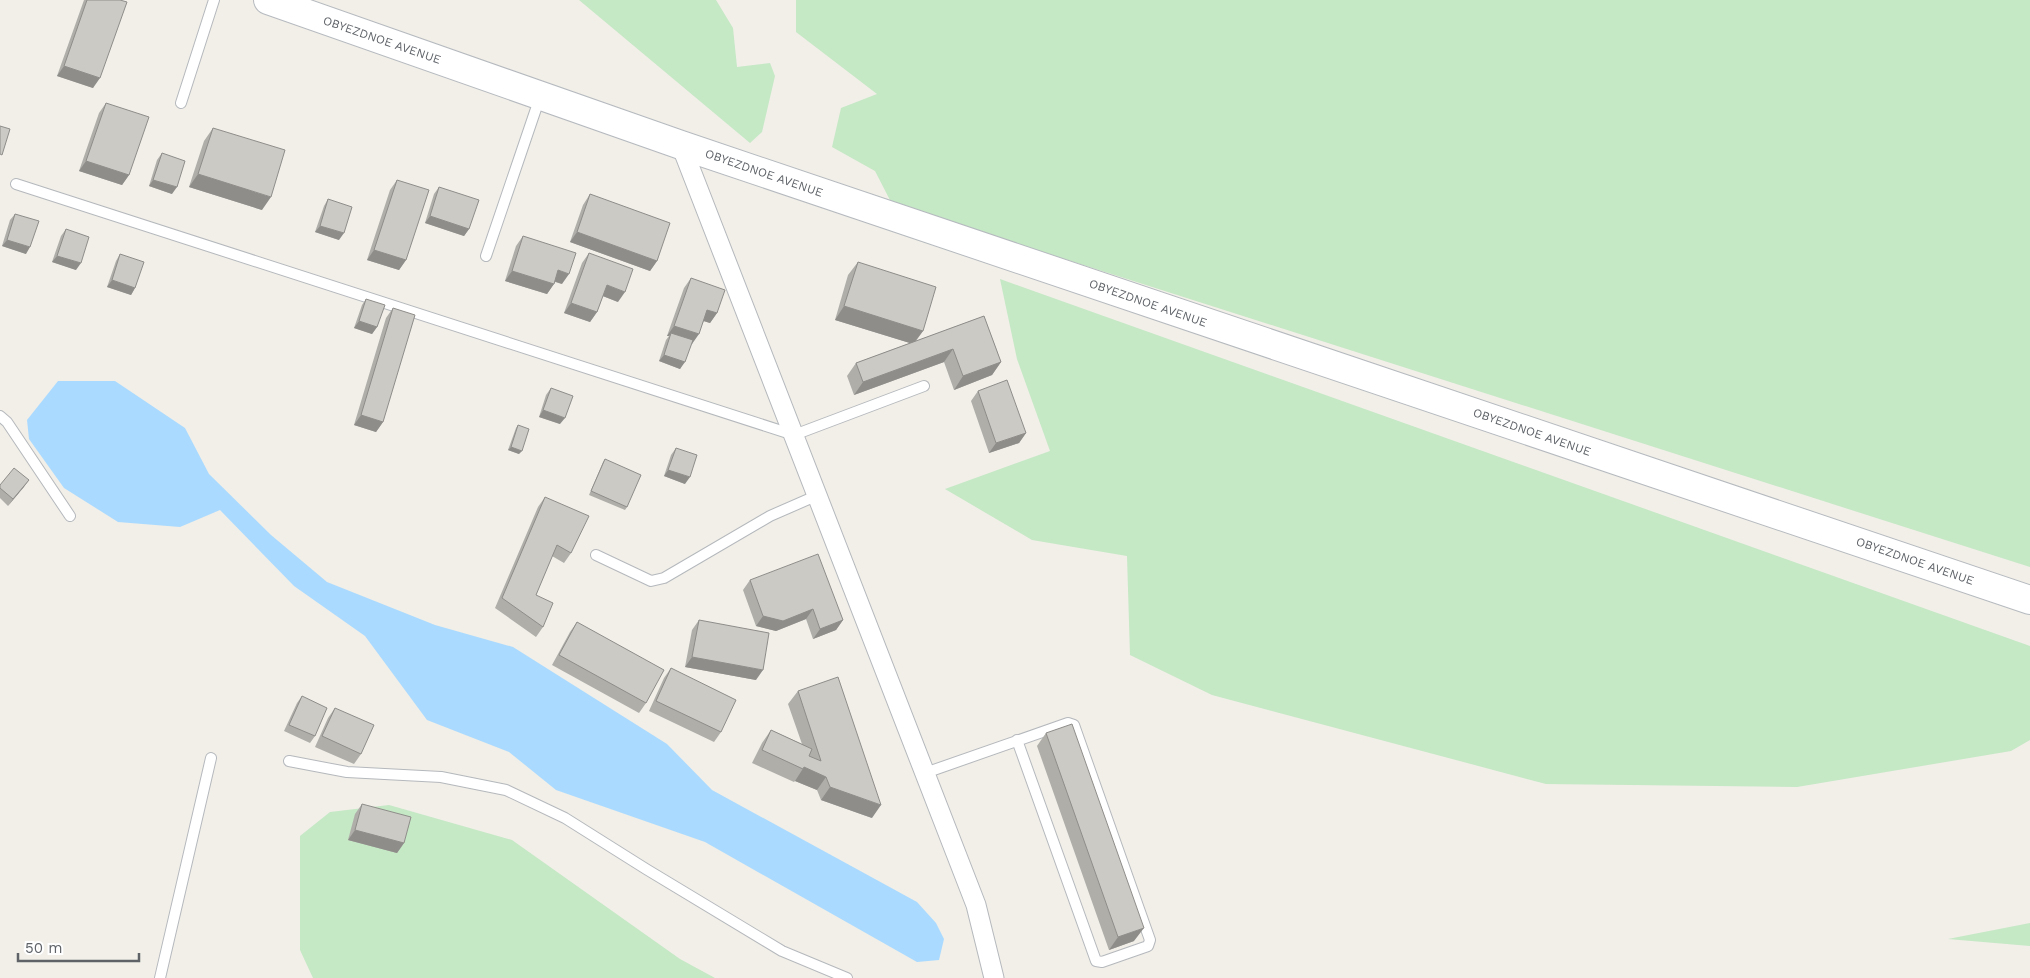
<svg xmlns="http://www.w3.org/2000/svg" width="2030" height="978" font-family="'Work Sans',sans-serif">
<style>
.green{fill:#c5e8c5}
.water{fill:#aadaff}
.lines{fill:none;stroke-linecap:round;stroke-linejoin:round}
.lane-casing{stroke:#b5b8bc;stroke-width:12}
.street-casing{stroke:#b5b8bc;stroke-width:21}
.secondary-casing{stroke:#b6babf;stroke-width:30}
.lane{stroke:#fff;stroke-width:10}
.street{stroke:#fff;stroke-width:19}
.secondary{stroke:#fff;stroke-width:28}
.wall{fill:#afaea9}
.shaded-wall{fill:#8f8d8a}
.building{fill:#cccac5;stroke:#8f8d8a}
.labels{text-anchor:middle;stroke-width:4.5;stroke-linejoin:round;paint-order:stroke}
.street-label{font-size:12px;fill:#5f6368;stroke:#fff}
</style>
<rect width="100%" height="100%" fill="#f1efe8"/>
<path class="green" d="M579,0H716L733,28L737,67L770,63L775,76L762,132L750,143Z
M796,0H2030V567L892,204L875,171L832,147L841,108L877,94L796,32Z
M1000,279L2030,646V740L2011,751L1797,787L1546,784L1212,695L1130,655L1127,556L1032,540L945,489L1050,451L1017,359Z
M389,805L512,840L680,959L715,978H313L300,950V836L330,812Z
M2030,923V946L1948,939Z"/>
<path class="water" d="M58,381H115L185,428L209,474L271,535L327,582L435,625L513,647L667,744L712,790L917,902L936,923L944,939L939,960L917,962L705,842L556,790L509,752L427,720L365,636L294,586L220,510L180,527L118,522L64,488L29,439L27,420Z"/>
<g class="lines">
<defs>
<path id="lane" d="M181,103L214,0
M16,184L794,435L924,386
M486,256L540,97
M0,416L7,422L70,516
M596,555L651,581L664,578L770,516L818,495
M289,761L347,772L441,777L506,790L565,818L646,869L782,951L847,978
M925,773L1068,723L1074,725L1150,940L1148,946L1102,962L1096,961L1017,740
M160,978L211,758"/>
<path id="street" d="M681,145L976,905L994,978"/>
<path id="secondary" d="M268,0L681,145L2030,600"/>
</defs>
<use href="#lane" class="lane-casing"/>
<use href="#street" class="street-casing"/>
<use href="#secondary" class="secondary-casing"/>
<use href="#lane" class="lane"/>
<use href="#street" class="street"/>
<use href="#secondary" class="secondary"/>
</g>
<path class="wall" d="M84,0H120L93,88L57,76Z
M106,103L129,175L122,185L79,171L99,113Z
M213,128L262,210L189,187L204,141Z
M162,153L172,194L149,186L157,160Z
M397,180L406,260L399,270L367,260L390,190Z
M439,187L469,229L464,236L425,223L434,194Z
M590,194L657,261L650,271L570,242L583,205Z
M328,199L339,240L315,232L324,206Z
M15,214L26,254L2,246L10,220Z
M66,229L76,270L52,262L61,236Z
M523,236L562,284L555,282L547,294L505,281L516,246Z
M589,253L618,302L603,296L597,312L590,322L564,313L582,263Z
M120,254L135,288L131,295L107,287L116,261Z
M858,262L923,331L916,341L984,316L1001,362L992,375L954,390L944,362L854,395L847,376L856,363L910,343L835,320L848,275Z
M691,278L717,313L710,323L704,321L691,344L680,369L659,361L666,340L669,336H667L684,288Z
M366,299L377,327L372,334L354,328L362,305Z
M393,308L383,422L376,432L354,425L386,318Z
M551,388L560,424L539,417L546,395Z
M978,391L1026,433L1019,443L989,453L971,401Z
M518,425L519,454L508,450L516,428Z
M676,448L685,484L664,476L671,455Z
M605,459L627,507L625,510L589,495L603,462Z
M29,480L8,506L0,498V485Z
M545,497L571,553L564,563L552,556L536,595L543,627L536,637L495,608L538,507Z
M750,580L843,620L836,630L813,639L806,619L776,631L756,626L743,590Z
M699,620L756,680L685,667L692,630Z
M577,622L646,703L639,713L552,665L570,632Z
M671,668L721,732L714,742L649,711L664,678Z
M798,691L872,818L821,800L817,790L795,781L794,782L752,763L762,743L771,730L802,744L788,704Z
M302,696L315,736L310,743L284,731L297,703Z
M335,708L361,754L354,764L315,747L328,718Z
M1046,733L1134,941L1109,950L1037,746Z
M362,804L404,843L397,853L348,840L355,814Z"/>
<path class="shaded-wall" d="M64,66L100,78L93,88L57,76Z
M86,161L129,175L122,185L79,171Z
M198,174L271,197L262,210L189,187Z
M153,180L177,187L172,194L149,186Z
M430,216L469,229L464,236L425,223Z
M320,226L344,233L339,240L315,232Z
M577,232L657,261L650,271L570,242Z
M7,240L30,247L26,254L2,246Z
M374,250L406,260L399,270L367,260Z
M57,256L81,263L76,270L52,262Z
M558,270L569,274L562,284L551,280Z
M512,271L554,284L547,294L505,281Z
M112,280L135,288L131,295L107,287Z
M607,285L625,292L618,302L600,295Z
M571,303L597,312L590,322L564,313Z
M844,306L923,331L913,344L835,320Z
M707,310L717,313L710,323L700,320Z
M359,321L377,327L372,334L354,328Z
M674,326L699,334L692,344L670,337L671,333L669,336H667Z
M953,349L944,362L854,395L863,382Z
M664,355L685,362L680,369L659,361Z
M1001,362L992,375L954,390L963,376Z
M543,410L565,418L560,424L539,417Z
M361,415L383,422L376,432L354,425Z
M1026,433L1019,443L989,453L996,443Z
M511,447L522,451L519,454L508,450Z
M668,470L690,477L685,484L664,476Z
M29,480L24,487L8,506L13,499Z
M813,609L806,619L776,631L756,626L763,616Z
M843,620L836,630L813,639L820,629Z
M692,657L763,670L756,680L685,667Z
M804,767L826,777L817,790L795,781Z
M830,787L881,805L872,818L821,800Z
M355,830L404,843L397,853L348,840Z
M1144,928L1134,941L1109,950L1118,937Z"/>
<path class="building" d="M87,0H120L127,2L100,78L64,66Z
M106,103L149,117L129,175L86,161Z
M0,126L10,129L2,155L0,154Z
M213,128L285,150L271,197L198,174Z
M162,153L185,161L177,187L153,180Z
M397,180L429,190L406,260L374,250Z
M439,187L479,200L469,229L430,216Z
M590,194L670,223L657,261L577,232Z
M328,199L352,207L344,233L320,226Z
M15,214L39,221L30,247L7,240Z
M66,229L89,237L81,263L57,256Z
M523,236L576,253L569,274L558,270L554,284L512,271Z
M589,253L633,269L625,292L607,285L597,312L571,303Z
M120,254L144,262L135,288L112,280Z
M858,262L936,287L923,331L844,306Z
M691,278L725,290L717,313L707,310L699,334L674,326Z
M366,299L385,305L377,327L359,321Z
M393,308L415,315L383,422L361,415Z
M984,316L1001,362L963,376L953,349L863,382L856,363Z
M671,333L693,340L685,362L664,355Z
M1007,380L1026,433L996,443L978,391Z
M551,388L573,396L565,418L543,410Z
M518,425L529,429L522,451L511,447Z
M676,448L697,455L690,477L668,470Z
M605,459L641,475L627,507L591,491Z
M14,468L29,480L13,499L0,488V485Z
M545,497L589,516L571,553L557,545L536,595L553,603L543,627L502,598Z
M818,554L843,620L820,629L813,609L783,621L763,616L750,580Z
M699,620L769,633L763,670L692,657Z
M577,622L664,670L646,703L559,655Z
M671,668L736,700L721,732L656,701Z
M838,677L881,805L830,787L826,777L804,767L803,769L762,750L771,730L812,749L809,756L821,761L798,691Z
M302,696L327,708L315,736L289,725Z
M335,708L374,725L361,754L322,736Z
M1072,724L1144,928L1118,937L1046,733Z
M362,804L411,817L404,843L355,830Z"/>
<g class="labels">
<g class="street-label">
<text transform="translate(382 40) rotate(19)" y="4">OBYEZDNOE AVENUE</text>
<text transform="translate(764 173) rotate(19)" y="4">OBYEZDNOE AVENUE</text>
<text transform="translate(1148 303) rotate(19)" y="4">OBYEZDNOE AVENUE</text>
<text transform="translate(1532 432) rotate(19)" y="4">OBYEZDNOE AVENUE</text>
<text transform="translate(1915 561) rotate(19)" y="4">OBYEZDNOE AVENUE</text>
</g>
</g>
<path d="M18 953v8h121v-8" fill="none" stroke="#5f6368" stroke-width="2.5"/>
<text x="25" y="953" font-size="15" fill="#5f6368" stroke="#ffffff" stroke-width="4" paint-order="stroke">50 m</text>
</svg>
